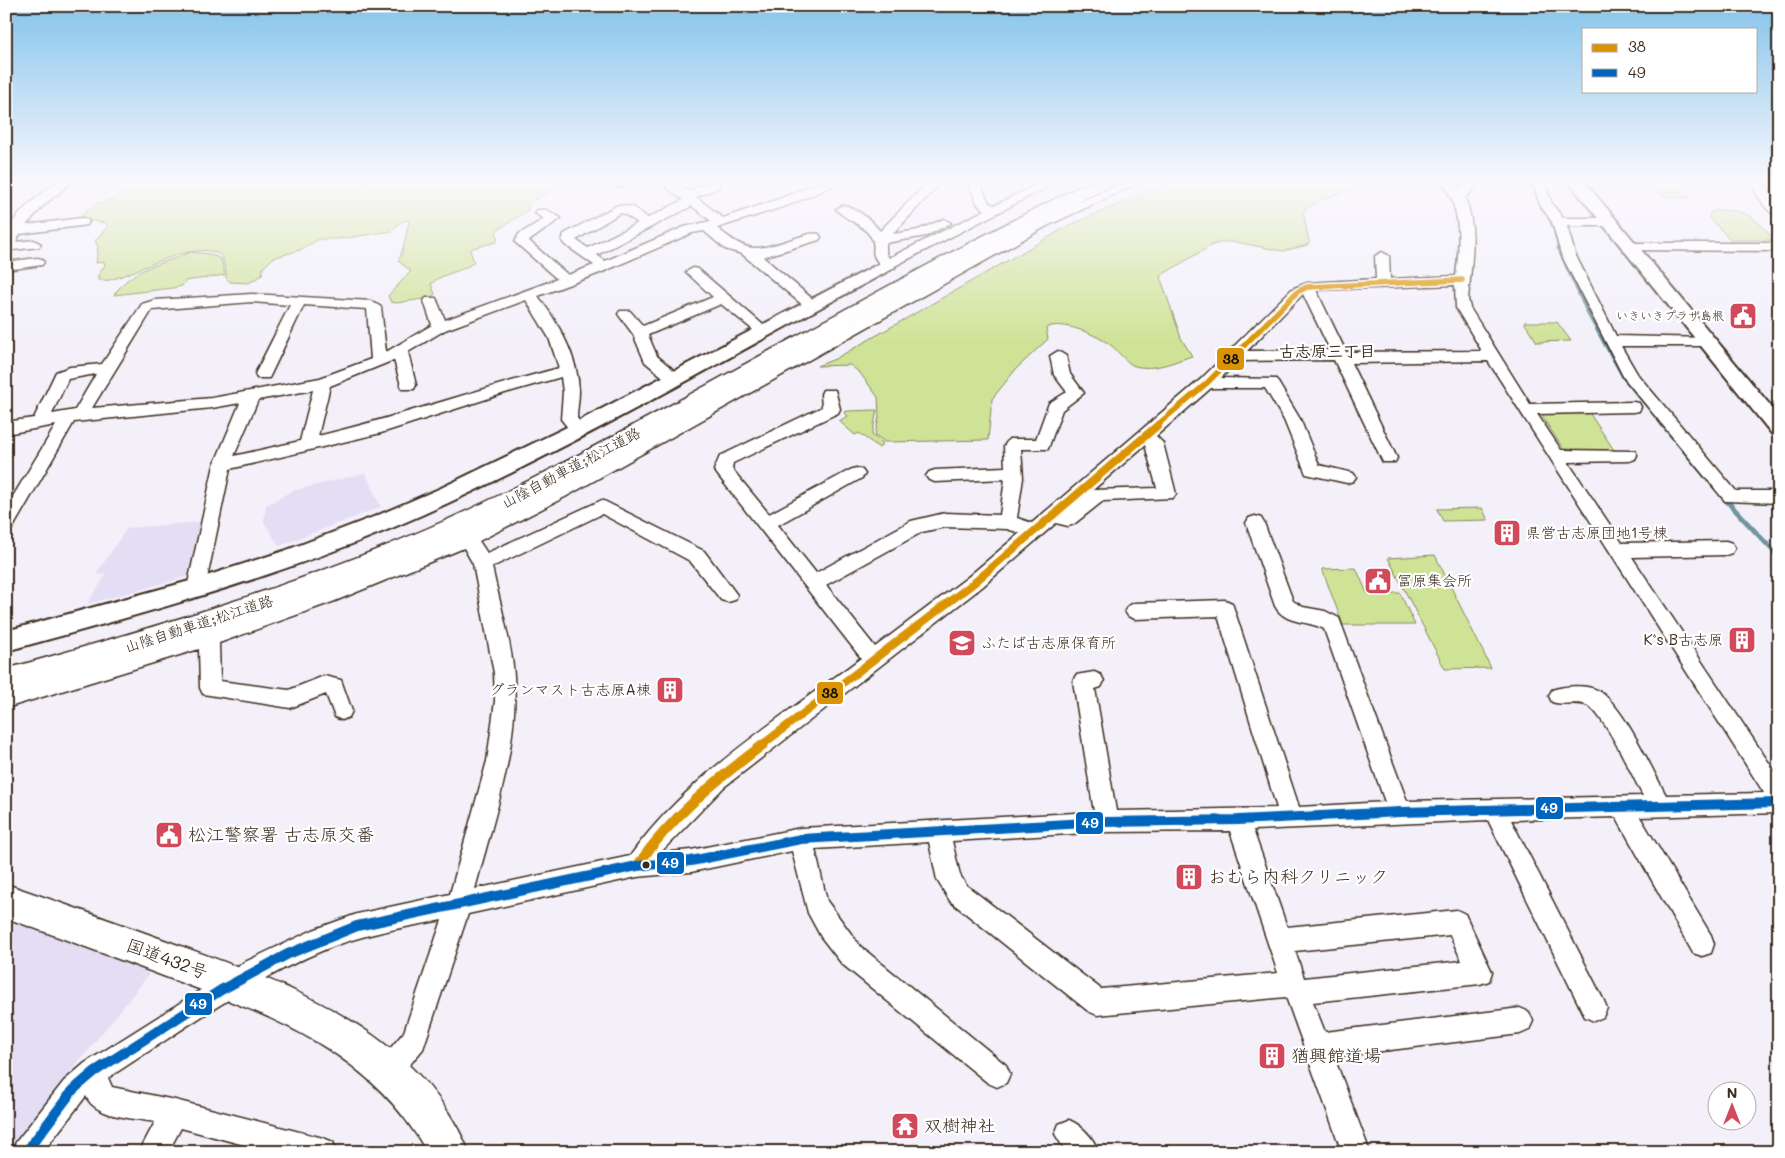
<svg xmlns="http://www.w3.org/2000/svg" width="1785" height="1158" font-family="Mali,'Klee One',sans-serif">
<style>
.built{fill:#e4def4}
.green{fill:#cfe397;stroke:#85865a}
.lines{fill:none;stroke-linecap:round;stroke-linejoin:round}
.stream-far1{stroke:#6f959e;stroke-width:4}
.stream{stroke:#6f959e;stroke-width:5}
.minor-casing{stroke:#3b2a1e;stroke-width:3}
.tertiary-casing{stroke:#3b2a1e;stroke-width:4}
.trunk-casing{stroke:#3b2a1e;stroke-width:3}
.motorway-casing{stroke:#3b2a1e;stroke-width:3}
.minor{fill:#fff;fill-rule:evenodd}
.tertiary{fill:#fff;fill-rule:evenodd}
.trunk{fill:#fff;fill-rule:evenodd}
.motorway{fill:#fff;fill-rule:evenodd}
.bus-1-far2-casing{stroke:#fff;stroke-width:9}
.bus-1-far1-casing{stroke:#fff;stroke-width:11}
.bus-1-casing{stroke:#fff;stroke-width:14}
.bus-2-casing{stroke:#fff;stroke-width:14}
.bus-1-far2{stroke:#db9304;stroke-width:5.5}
.bus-1-far1{stroke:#db9304;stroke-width:8}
.bus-1{stroke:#db9304;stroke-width:10}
.bus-2{stroke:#0065bd;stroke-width:10}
.bus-dot{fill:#3b2a1e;stroke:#fff;stroke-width:2}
.labels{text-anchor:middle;stroke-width:4.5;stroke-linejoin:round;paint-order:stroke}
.far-poi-label{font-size:12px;fill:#3b2a1e;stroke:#fff;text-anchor:end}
.street-label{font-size:15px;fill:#3b2a1e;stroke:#fff}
.poi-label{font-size:15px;fill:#3b2a1e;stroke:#fff;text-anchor:start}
.neighbourhood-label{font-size:16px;font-weight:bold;fill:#3b2a1e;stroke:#fff}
.near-poi-label{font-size:18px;fill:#3b2a1e;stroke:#fff;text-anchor:start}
.near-street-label{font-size:18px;fill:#3b2a1e;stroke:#fff}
.line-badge{stroke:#fff;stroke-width:2}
.badge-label{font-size:14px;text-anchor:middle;font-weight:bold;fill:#fff}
.pale-badge-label{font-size:14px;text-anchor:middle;font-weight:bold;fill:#111}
</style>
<rect width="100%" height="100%" fill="#f3f0fa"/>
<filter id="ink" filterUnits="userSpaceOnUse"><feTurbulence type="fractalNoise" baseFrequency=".02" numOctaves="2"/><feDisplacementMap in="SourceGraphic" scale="10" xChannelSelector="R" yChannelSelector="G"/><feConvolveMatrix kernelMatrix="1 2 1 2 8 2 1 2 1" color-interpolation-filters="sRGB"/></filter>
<g filter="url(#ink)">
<path class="built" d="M365,473L381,507L279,546L264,522L266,505L292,491Z
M201,522L190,576L87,604L106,575L96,574L127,528Z
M6,916L148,968V976L6,1152Z"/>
<path class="green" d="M91,181H567C555,191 541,194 528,204V210L496,231L498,239L496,242L473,248L470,251L474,262C461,273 443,272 431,284L435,294L430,298L396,303L391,302L388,296L411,271L398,261C403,254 407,231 409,221L406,220L397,224V227L392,231L339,239H319L300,250L273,258L263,268L262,275L249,283L230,282L226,278C227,273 226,272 225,267C223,262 224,257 219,254C194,240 138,272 113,279C109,281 103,280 98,280V275L105,265L104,262L96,263L98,247L95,241L108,226L105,223L88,220L81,216C91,203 102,203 117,197L118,188L93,185Z
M1172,181H1383C1356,188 1326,194 1303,211L1309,242L1308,245L1283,251L1235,242H1223L1212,245L1160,276L1181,338L1192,356C1173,362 1155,371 1135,366C1127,364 1119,352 1112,346C1099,336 1062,319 1046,328L1048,339L1016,369L992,399L988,440L885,442L875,435L879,417L878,397L860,373L850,365L817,366L835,359L1070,225Z
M1644,181H1675L1690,198C1668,198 1659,198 1644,181Z
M1713,211C1745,208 1755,216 1774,240H1731L1709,218L1710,213Z
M191,252L210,254L221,259L225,275L185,281L182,286L173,288L114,295C133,266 162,265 191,252Z
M1524,322H1557L1571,341L1537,342Z
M877,410L872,435L883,443L879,448L859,433L855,435L839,421L848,416L844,412L848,411Z
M1588,411L1616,453H1566L1539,412Z
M1482,508L1488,520L1443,521L1437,509Z
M1435,555L1491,668L1445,669L1388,558Z
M1356,568L1367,593H1400L1415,625H1343L1322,569Z"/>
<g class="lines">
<path class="stream-far1" d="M1548,215L1555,229L1559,249L1589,315L1624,378L1664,426"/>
<path class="stream" d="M1663,425L1706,477
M1723,497L1779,557"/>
<defs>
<path id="minor" d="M59,181H73L44,205L26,225L82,218L87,219L89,222L87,225L20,234L16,242L34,240L41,244L39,247L13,250L6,254C6,248 5,240 7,234C12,215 43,192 59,181Z
M605,181H632L621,187L607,184Z
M658,181H672L688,191L710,182H718L720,185L718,188L696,197L723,218L779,199L823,181H839L837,184L789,205L717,228C751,256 756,250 796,238C803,236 811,232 819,234L821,237L819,240L763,257L815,301L817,304L815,307H805L742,254L725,249L704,231L692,233L600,273L538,296C558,323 578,356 579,391C579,400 577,409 577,418L586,429L584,433H572L561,419L563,392L561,377L505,393L381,433L230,469L205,588L203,593L196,595L189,593L187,588L214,465L240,403L212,408L74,422L12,529L6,531V508L56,425L6,434V422L34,418L56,372L70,367L102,364L142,304L155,300L252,294L371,301L381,307L386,352L432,325L424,301L426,298H436L445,320L557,279L515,242L519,234L544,219L535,213L537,210H547L561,218L529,241L568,275L594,265L564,244L562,241L564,234L618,205L633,207L648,218L683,200ZM692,206L711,221L684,227L605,261L597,255ZM620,213L624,214L638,223L588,248L576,240ZM526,300L549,338L559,368C478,389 399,417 318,436L330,386L394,360L402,389H414L416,385L408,352L445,330ZM252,302L290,305L255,374L257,378H269L271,374L304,305L367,309L371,359L320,378L212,398L92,408L152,310ZM96,374L75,410L52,414L68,379ZM313,390L300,441L234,456L258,400Z
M929,181H942L893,234L918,230L944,219L951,223L926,236L886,243V253L889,258L985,210L978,205L967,181H979L989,203L995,205L1044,181H1059L893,267H883C867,253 877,250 872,239C865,224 846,221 836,209L843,205C858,209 871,220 880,231Z
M1127,181H1143L1047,226L567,496L479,541L487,553L602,500L704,551L737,595L735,600L728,602L721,600L690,561L602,514L492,567C499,600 512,644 514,676C519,749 493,820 475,889L630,856C688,775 782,717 861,658L717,474L714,470L720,456L822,407L821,394L823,390H835L840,409L838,413L733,463L732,469L769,514L850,470L856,468L862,470L865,474L862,478L778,525L816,573L911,521L945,513L1000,515L1005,479L935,482L929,480L926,476L929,472L935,470L1005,467L1004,446L1009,439H1036L1049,403L1067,392L1054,375L1050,356L1058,351L1066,356L1070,374L1084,393L1062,410L1048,449H1021L1023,478L1017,518L1032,523L1201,379L1292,289L1307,283L1376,279L1375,256L1382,252L1389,256L1390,279L1456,276C1460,242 1462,211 1442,181H1454L1460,189L1469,181H1482L1465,198C1478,230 1471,265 1468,299L1470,308L1530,404L1633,402L1639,403L1641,407L1639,411L1633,412L1537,414L1561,450L1635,451L1637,455L1635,459L1629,461L1568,462L1622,543L1726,541L1732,543L1735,548L1732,553L1726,555L1632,557L1779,778V813L1640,817L1711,935L1714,944L1711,953L1702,956L1693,953L1616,817L1511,820L1603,999L1607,1008L1603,1017L1594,1021L1585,1017L1488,820L1253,830L1287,927L1457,910L1465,914L1492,972L1489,981L1480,984L1313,1002L1325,1032L1520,1008L1529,1012L1533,1021L1529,1030L1520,1034L1334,1057L1370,1152H1342L1286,997L1097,1015L1088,1011L950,901L937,880L929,842L815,849L827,901L860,946L1006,1065L1010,1074L1006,1083L997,1087L988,1083L842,964L821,937L808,913L792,851L691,872L637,877L468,914L423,1049L397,1080L388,1084L379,1080L375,1071L379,1062L404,1032L442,920C402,928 362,934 324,950C247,982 178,1033 108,1078L112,1087L175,1100L323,1138L333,1142L337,1152H270L181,1128L168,1152H139L155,1122C135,1118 95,1118 86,1096L43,1152H12L16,1142L64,1081L85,1063L245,962L313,930L357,914L450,894L487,761L495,701L494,673L473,564L464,548L335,601L219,643L220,681L289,690L324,676L341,680L352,711L349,717L342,720L335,717L326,694L290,708L203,694L200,688L199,649L6,708V690L216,628L321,591L461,534L555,488L1037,220ZM1455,285L1456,308L1482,351L1346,352L1316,290ZM1303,294L1330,350L1247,351L1302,295ZM1334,360L1381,458L1383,462H1395L1397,458L1351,363L1488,361L1764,793L1666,795C1652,770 1622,702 1597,690C1586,684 1563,686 1552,690L1549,696L1552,702C1563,706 1575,701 1586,705C1602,709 1634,779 1643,796L1407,801L1339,618L1325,611L1303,607L1293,601L1264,523L1261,518L1255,516L1249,518L1246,523L1275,606C1285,625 1308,620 1324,629L1385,802L1299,807L1232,603L1225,600L1135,603L1128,606L1125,611L1128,616L1135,619L1218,616L1277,808L1116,811L1095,689L1101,687L1104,681L1101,675L1094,672L1076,675L1073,681L1094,812L801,828L691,850L660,853L724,787L982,587L1056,523L1068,526L1074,524L1103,501L1173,498L1176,494L1163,443L1156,436L1211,388H1265L1284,420L1306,474L1347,483L1353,481L1356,477L1353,473L1319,465L1300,419L1276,379L1221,378L1238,361ZM1145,445L1157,488L1093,490ZM945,527L1007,529L1020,533L968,577L875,647L826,585L922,532ZM1230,831L1278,973L1101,989L966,885L960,875L952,841L1104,832ZM1450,935L1462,961L1304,978L1295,951Z
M1532,181H1544L1552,204L1563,218H1610L1617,222L1610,226H1567L1575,254L1616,336L1711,338L1714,341L1711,344L1706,346H1621L1638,375L1736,491H1779V503L1725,501L1624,378L1561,254L1552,222L1540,205Z
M1750,181H1762L1779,204V217C1766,214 1756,192 1750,181Z
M6,185H14L15,188L6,193Z
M1631,243H1779V251L1626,250L1624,247Z
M37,258L42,259L44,262L42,265L6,270V262Z
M693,268L698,269L769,330L767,333H757L721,304L648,335L657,356L683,378L681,382H669L645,362L633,334L618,314L620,311H630L643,326L713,297L686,272Z
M1069,1120C1083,1126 1093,1138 1099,1152H1066L1055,1134L1059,1124Z"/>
<path id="tertiary" d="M1568,181H1584L1779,416V436L1772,434Z
M888,259L894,260L896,264L894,268C728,356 565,454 392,528C267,580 136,616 6,651V631L197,579L284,551L376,516L441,488L569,426Z"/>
<path id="trunk" d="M6,884C64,904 121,924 178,945C291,986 419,1031 469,1152H427C369,1049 269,1015 166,977C113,957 60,937 6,918Z"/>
<path id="motorway" d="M1091,181H1114L1112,185C987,247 866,315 745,384C654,435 563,488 469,532C321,602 163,649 6,694V669C157,627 306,583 449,519C531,482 610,438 689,395C822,322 955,248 1091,181Z"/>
</defs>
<use href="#minor" class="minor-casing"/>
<use href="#tertiary" class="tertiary-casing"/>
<use href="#trunk" class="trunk-casing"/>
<use href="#motorway" class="motorway-casing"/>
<use href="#minor" class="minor"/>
<use href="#tertiary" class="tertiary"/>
<use href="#trunk" class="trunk"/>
<use href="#motorway" class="motorway"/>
<defs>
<path id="bus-1-far2" d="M1156,426L1207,383L1297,292L1307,287L1462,280"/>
<path id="bus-1-far1" d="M762,745L975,582L1158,425"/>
<path id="bus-1" d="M637,866C671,817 716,780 764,744"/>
<path id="bus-2" d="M26,1152L73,1090L94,1072L221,990L288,954L357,926L637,866L691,861L801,839L1104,822L1238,820L1400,812L1779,803"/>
</defs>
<use href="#bus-1-far2" class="bus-1-far2-casing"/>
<use href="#bus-1-far1" class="bus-1-far1-casing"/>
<use href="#bus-1" class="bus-1-casing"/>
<use href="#bus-2" class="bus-2-casing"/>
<use href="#bus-1-far2" class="bus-1-far2"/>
<use href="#bus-1-far1" class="bus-1-far1"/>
<use href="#bus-1" class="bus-1"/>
<use href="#bus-2" class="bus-2"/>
</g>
</g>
<linearGradient id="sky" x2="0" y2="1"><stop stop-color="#85c4ec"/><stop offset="0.53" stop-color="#faf8fd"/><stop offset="1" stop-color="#faf8fd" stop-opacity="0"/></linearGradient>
<rect width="1785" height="343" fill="url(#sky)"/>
<defs>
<symbol id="civic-square" viewBox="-11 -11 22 22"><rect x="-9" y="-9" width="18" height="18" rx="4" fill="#d1495b" stroke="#fff"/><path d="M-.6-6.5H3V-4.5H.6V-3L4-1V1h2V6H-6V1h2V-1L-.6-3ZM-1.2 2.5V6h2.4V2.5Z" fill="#fff"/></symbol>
<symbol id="building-square" viewBox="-11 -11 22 22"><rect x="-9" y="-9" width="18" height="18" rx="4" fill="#d1495b" stroke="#fff"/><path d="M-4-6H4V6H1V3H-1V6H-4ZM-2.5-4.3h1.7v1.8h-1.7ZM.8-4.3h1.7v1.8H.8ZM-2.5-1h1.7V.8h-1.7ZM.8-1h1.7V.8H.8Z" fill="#fff"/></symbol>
<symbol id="school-square" viewBox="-11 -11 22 22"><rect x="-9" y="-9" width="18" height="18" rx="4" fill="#d1495b" stroke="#fff"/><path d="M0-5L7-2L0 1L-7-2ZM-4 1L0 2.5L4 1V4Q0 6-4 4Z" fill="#fff"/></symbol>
<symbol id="temple-square" viewBox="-11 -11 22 22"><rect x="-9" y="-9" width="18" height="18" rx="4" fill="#d1495b" stroke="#fff"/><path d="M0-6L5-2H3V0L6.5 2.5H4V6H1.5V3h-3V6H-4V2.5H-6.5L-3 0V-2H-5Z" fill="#fff"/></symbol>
</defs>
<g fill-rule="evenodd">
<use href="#civic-square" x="1727" y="300" width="32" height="32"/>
<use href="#building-square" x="1491" y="517" width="32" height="32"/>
<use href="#civic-square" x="1362" y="565" width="32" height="32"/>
<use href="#building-square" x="1726" y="624" width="32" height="32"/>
<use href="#school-square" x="946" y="627" width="32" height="32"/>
<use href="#building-square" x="654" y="674" width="32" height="32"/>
<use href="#civic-square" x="153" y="819" width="32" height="32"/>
<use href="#building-square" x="1173" y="861" width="32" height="32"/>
<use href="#building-square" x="1256" y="1040" width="32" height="32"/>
<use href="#temple-square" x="889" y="1110" width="32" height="32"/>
</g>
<circle class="bus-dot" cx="646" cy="865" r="4.5"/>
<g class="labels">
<g class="far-poi-label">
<text x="1724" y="320">いきいきプラザ島根</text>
</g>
<g class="street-label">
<text transform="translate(571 468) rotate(-28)" y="5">山陰自動車道;松江道路</text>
<text transform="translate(199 624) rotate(-18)" y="5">山陰自動車道;松江道路</text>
</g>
<g class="poi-label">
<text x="1526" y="538">県営古志原団地1号棟</text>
<text x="1397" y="586">冨原集会所</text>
<text x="1723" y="645" text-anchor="end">K‘s B古志原</text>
<text x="981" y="648">ふたば古志原保育所</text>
<text x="651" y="695" text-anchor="end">グランマスト古志原A棟</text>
</g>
<g class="neighbourhood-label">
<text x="1327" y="357">古志原三丁目</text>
</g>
<g class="near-poi-label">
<text x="188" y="841">松江警察署 古志原交番</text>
<text x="1208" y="883">おむら内科クリニック</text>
<text x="1291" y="1062">猶興館道場</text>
<text x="924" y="1132">双樹神社</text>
</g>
<g class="near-street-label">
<text transform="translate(167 959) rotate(20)" y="6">国道432号</text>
</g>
</g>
<g class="line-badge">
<rect x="1216" y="347" width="29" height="24" rx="5" fill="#db9304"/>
<rect x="816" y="681" width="28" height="24" rx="5" fill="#db9304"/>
<rect x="1535" y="796" width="29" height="24" rx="5" fill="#0065bd"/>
<rect x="1075" y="811" width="29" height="24" rx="5" fill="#0065bd"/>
<rect x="656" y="851" width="29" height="24" rx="5" fill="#0065bd"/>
<rect x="184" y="992" width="29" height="24" rx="5" fill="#0065bd"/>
</g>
<g class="badge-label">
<text x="1549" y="813">49</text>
<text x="1090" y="828">49</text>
<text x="670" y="868">49</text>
<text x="198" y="1009">49</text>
</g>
<g class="pale-badge-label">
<text x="1231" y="364">38</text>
<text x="830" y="698">38</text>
</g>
<rect width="1785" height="1158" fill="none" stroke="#fff" stroke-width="25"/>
<rect x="12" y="12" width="1760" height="1133" fill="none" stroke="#3b2a1e" stroke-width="2" filter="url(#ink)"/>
<rect x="1582" y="28" width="175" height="65" fill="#ffffff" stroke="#b1aaa5"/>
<rect x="1592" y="44" width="25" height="8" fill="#db9304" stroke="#b1aaa5"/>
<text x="1628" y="52" font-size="15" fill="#3b2a1e">38</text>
<rect x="1592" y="69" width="25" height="8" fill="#0065bd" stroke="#b1aaa5"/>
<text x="1628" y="78" font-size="15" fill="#3b2a1e">49</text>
<g transform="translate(1732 1106)"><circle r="24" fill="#ffffff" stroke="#b1aaa5"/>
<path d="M0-4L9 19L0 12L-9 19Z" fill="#d1495b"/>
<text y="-8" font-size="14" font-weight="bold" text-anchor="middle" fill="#3b2a1e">N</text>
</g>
</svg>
